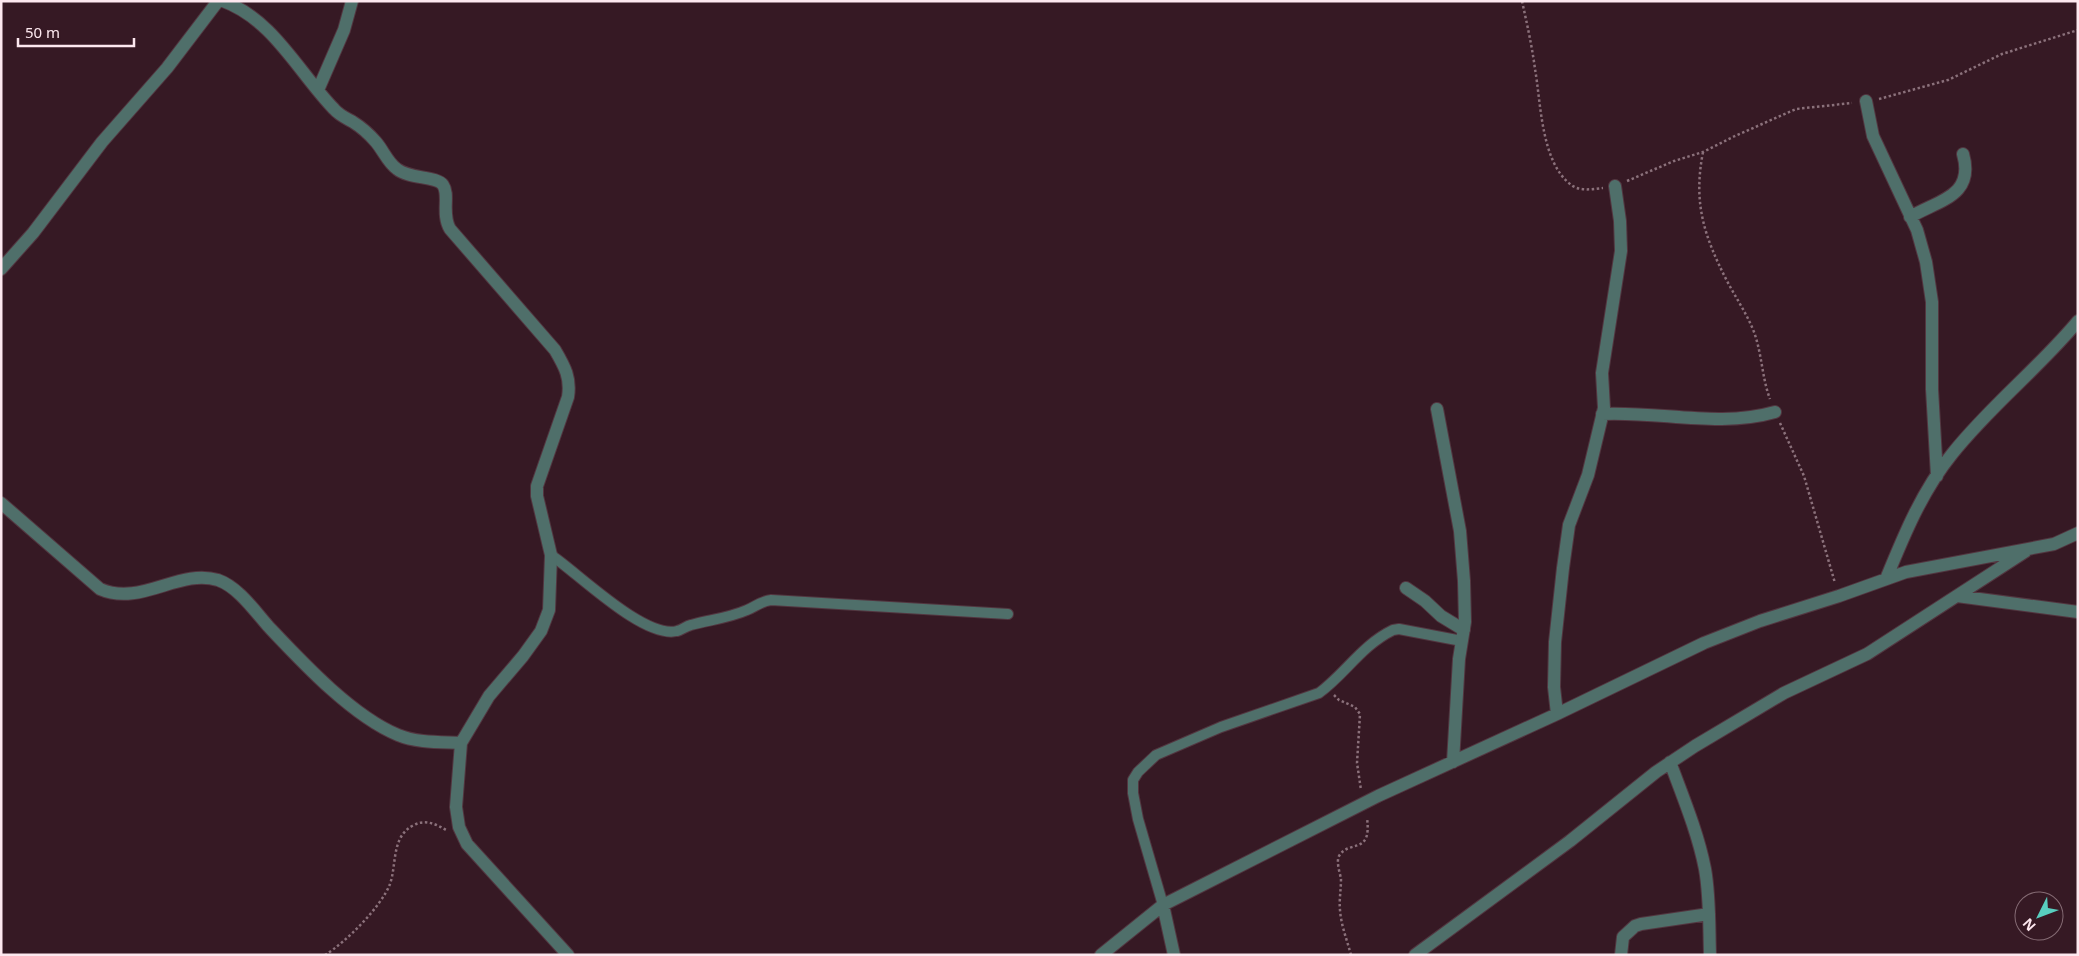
<svg xmlns="http://www.w3.org/2000/svg" width="2079" height="956" font-family="'Noto Sans',sans-serif">
<style>
.lines{fill:none;stroke-linecap:round;stroke-linejoin:round}
.lane-casing{stroke:#523640;stroke-width:12}
.street-casing{stroke:#523640;stroke-width:14}
.path{stroke:#8b717b;stroke-width:2.5;stroke-dasharray:2.5 2.5;stroke-linecap:butt}
.lane{stroke:#4f6f6a;stroke-width:10}
.street{stroke:#4f6f6a;stroke-width:12}
</style>
<rect width="100%" height="100%" fill="#361924"/>
<g class="lines">
<defs>
<path id="lane" d="M551,555C579,574 644,639 677,631C682,630 686,626 691,625C709,620 729,618 747,610C755,607 761,601 771,600L1008,614
M1163,905L1138,819L1133,793V780L1138,772L1156,755L1221,727L1319,693C1345,674 1362,645 1393,630L1399,629L1462,641"/>
<path id="street" d="M223,1C273,19 299,73 334,109C339,115 346,118 353,122C361,127 370,135 376,142C383,150 388,163 397,169C409,179 437,176 443,185C450,195 441,214 450,229L555,350C565,367 571,378 568,397L537,486V496L551,555L549,610L541,631L523,656L489,696L461,743L456,807L459,827L467,844L568,955
M318,90L344,30L352,1
M1866,101L1873,136L1917,230L1926,262L1932,302V389L1937,476
M1910,217C1939,200 1975,196 1963,154
M1,269L33,233L102,142L167,68L218,1
M1437,409L1460,531L1464,581L1465,622L1459,659L1453,762
M1602,414C1660,411 1719,428 1775,412
M1,503L100,589C141,607 179,568 218,580C238,587 254,610 268,626C302,662 352,716 398,735C417,743 441,742 461,743
M1886,579C1904,535 1922,491 1952,454C1990,406 2039,368 2078,321
M1406,588L1425,601L1441,616L1464,630
M1957,596L2078,612
M1557,714L1554,687L1555,642L1563,568L1569,525L1588,475L1604,408L1602,373L1621,251L1620,221L1615,186
M1670,762C1683,797 1698,833 1705,869C1710,897 1709,926 1710,955
M1163,905L1174,955
M1101,955L1163,905L1378,796L1557,714L1704,643L1760,621L1839,596L1906,572L2054,544L2078,533
M1415,955L1570,841L1656,772L1695,746L1784,693L1867,654L2026,551
M1621,955L1623,937L1635,926L1641,924L1709,914"/>
</defs>
<use href="#lane" class="lane-casing"/>
<use href="#street" class="street-casing"/>
<path class="path" d="M1522,1C1527,24 1532,46 1535,69C1541,103 1541,161 1570,184C1579,192 1592,189 1603,188
M1879,99L1948,80L2002,54L2078,30
M1703,152C1693,203 1704,236 1727,281C1736,298 1747,314 1754,332C1762,354 1762,378 1770,399
M1627,181L1674,161L1703,152L1735,136L1796,109L1852,103
M1780,423L1804,476L1835,583
M1334,695L1339,700L1355,707L1360,714L1357,763L1361,790
M325,955C346,942 381,907 390,884C397,864 391,836 414,825C425,819 436,824 446,830
M1351,955C1347,940 1341,925 1340,910C1339,900 1341,890 1341,879C1340,873 1336,862 1339,856C1349,839 1372,856 1367,818"/>
<use href="#lane" class="lane"/>
<use href="#street" class="street"/>
</g>
<rect width="2079" height="956" fill="none" stroke="#fde8ef" stroke-width="5"/>
<g transform="translate(2039 916) rotate(228)"><circle r="24" fill="#361924" stroke="#866c75"/>
<path d="M0-4L9 19L0 12L-9 19Z" fill="#58cebf"/>
<text y="-8" font-size="14" font-weight="bold" text-anchor="middle" fill="#fde8ef">N</text>
</g>
<path d="M18 38v8h116v-8" fill="none" stroke="#fde8ef" stroke-width="2.5"/>
<text x="25" y="38" font-size="15" fill="#fde8ef" stroke="#361924" stroke-width="4" paint-order="stroke">50 m</text>
</svg>
